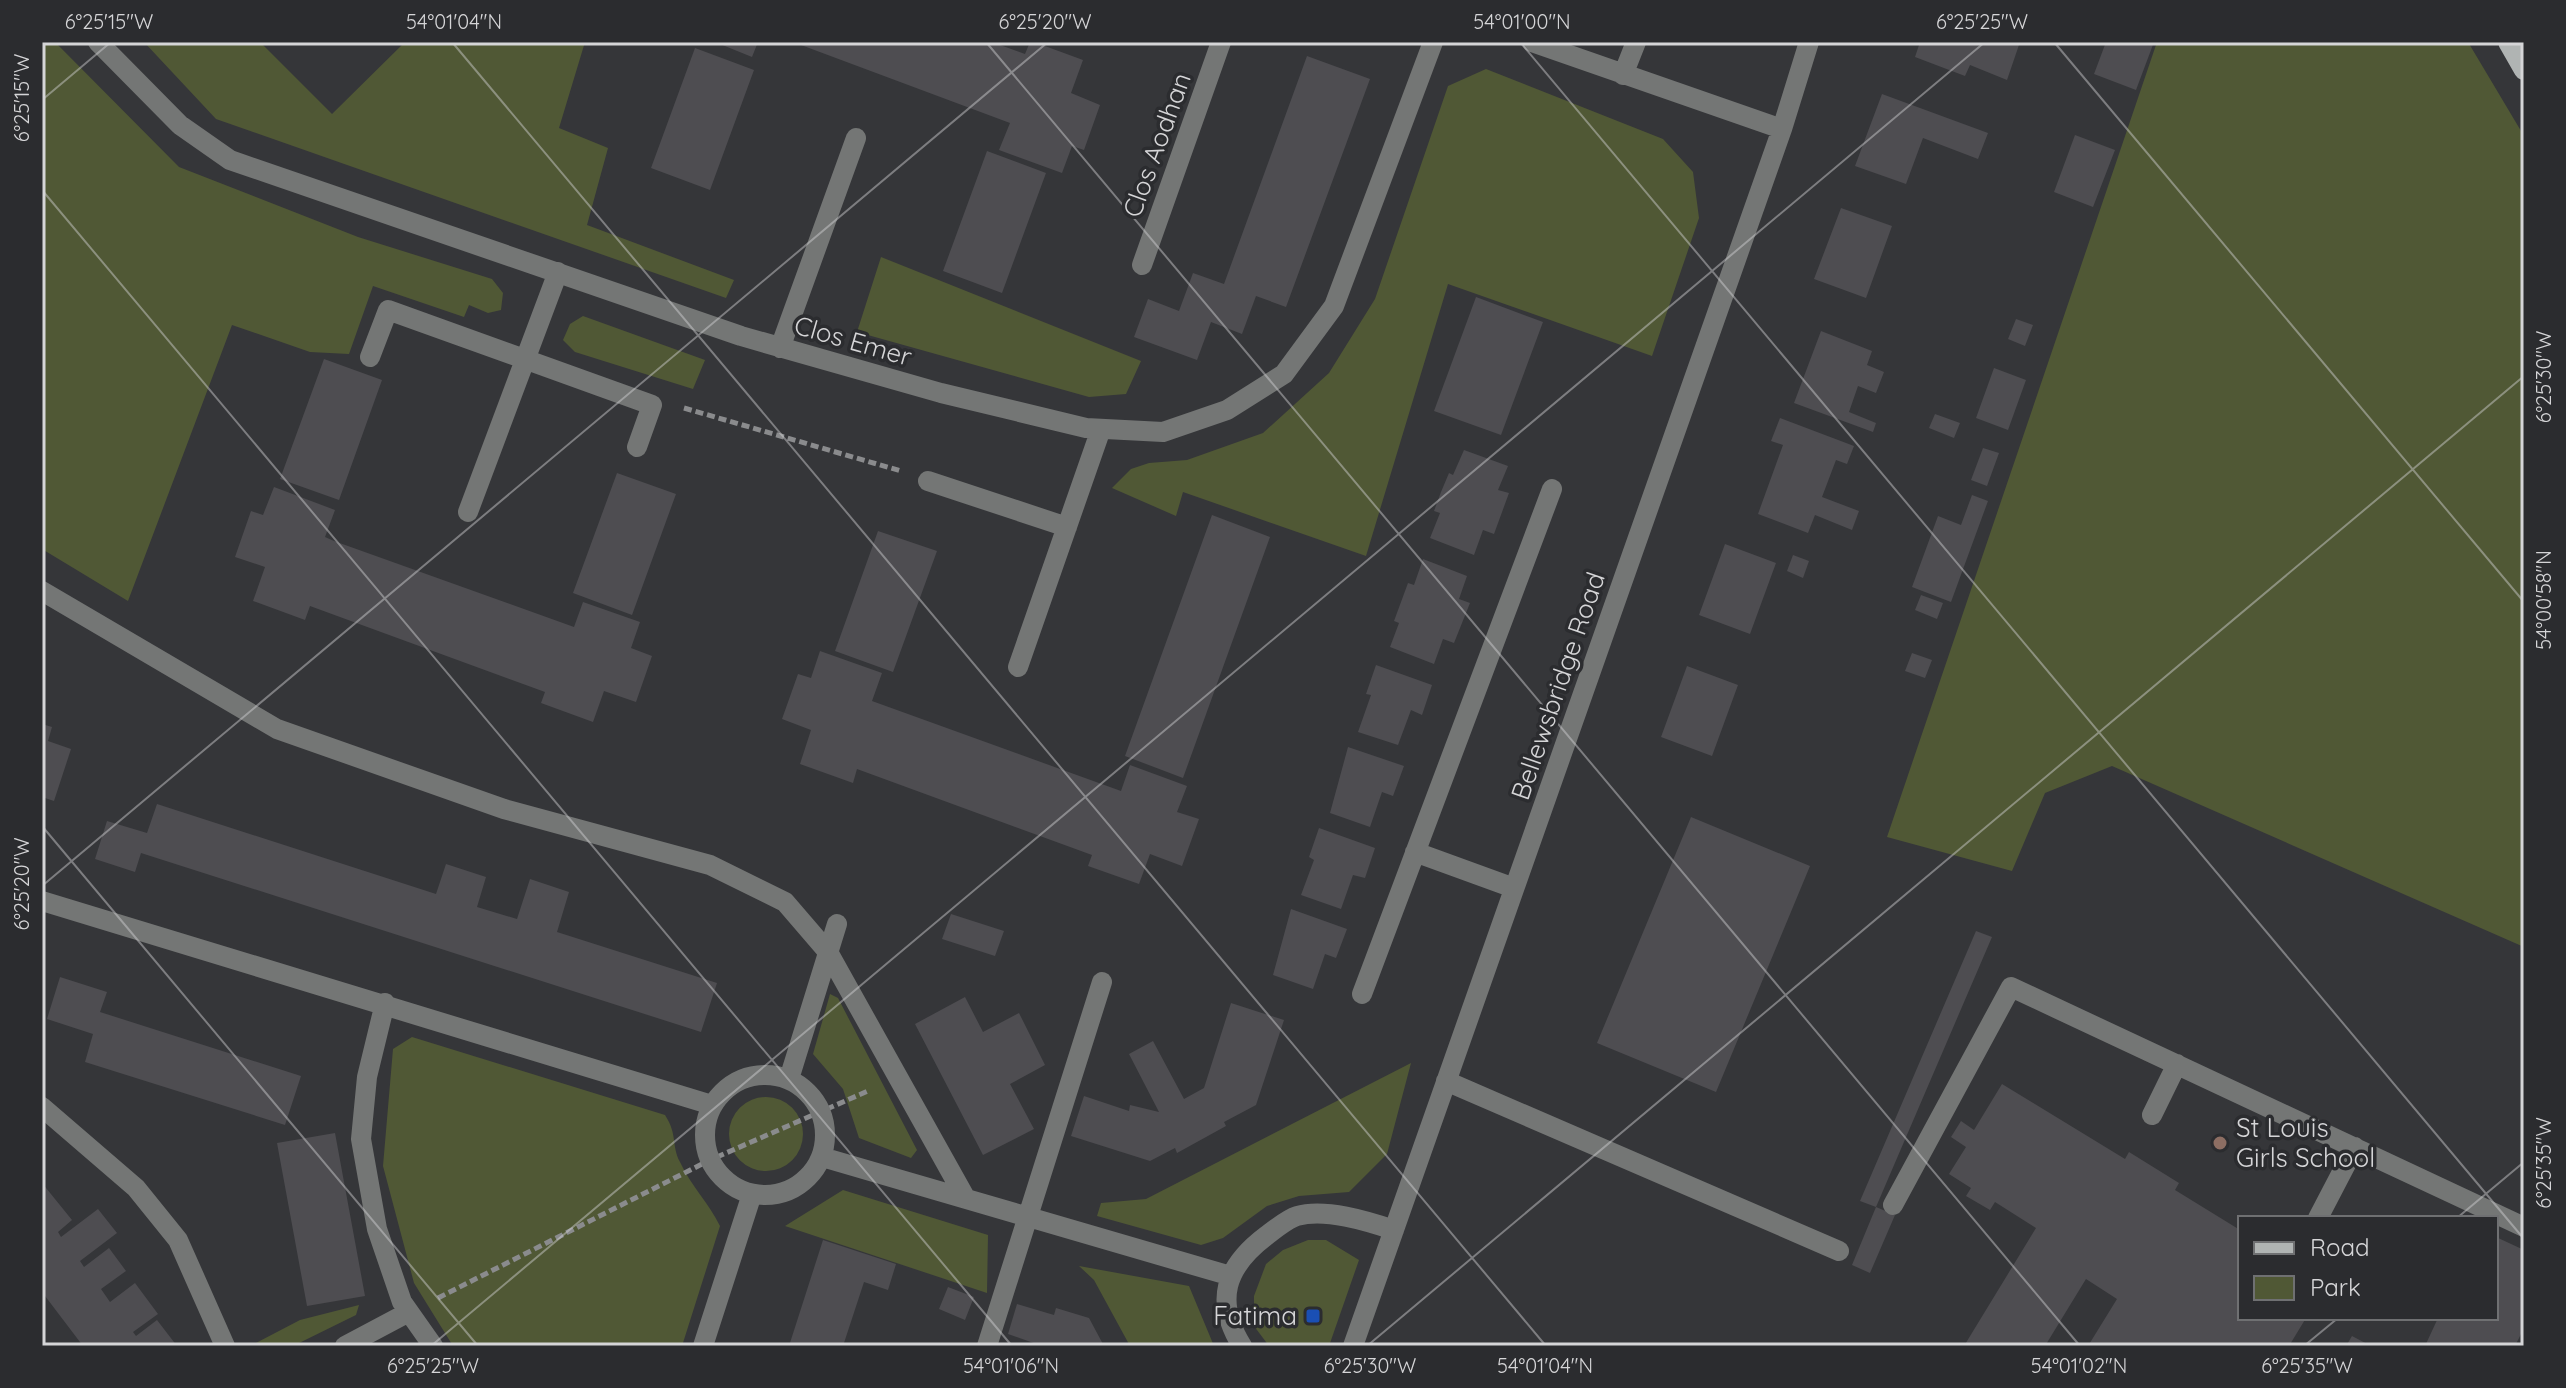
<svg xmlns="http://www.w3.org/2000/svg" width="2566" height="1388" font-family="Quicksand,sans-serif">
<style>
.green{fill:#505835}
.building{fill:#4e4d51}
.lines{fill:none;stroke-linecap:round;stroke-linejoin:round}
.path{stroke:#8a8b8d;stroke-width:5;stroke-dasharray:8 4;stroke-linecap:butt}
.minor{stroke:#747675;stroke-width:20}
.major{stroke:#b0b4b3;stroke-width:20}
.ticks{fill:none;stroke:#d5d5d7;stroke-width:2;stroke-opacity:0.45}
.education-dot{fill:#8d6e63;stroke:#2b2c2f;stroke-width:3}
.transit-dot{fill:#1a4fb4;stroke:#2b2c2f;stroke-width:3}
.labels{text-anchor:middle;stroke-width:7;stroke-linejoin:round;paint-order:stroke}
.street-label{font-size:26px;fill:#d5d5d7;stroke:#2b2c2f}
.poi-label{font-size:26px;fill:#d5d5d7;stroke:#2b2c2f;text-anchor:start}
.neatline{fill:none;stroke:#d5d5d7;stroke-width:3}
.ticks-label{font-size:20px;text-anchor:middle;fill:#d5d5d7}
</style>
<rect width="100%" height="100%" fill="#353639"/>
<path class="green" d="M42,42H55L179,167L358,237L492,279L503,293L501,310L488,313L469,305L464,317L373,286L349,354L310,352L232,325L128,601L42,549Z
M144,42H260L332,114L405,42H585L559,128L608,148L587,225L734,280L726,298L216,119Z
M2157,42H2468L2524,136V947L2112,766L2045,793L2012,871L1887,837Z
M1486,69L1663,139L1693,172L1699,218L1652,356L1448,284L1366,556L1183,492L1176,516L1112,488L1131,469L1149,463L1187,460L1263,433L1329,373L1375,299L1448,86Z
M881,257L1141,361L1126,394L1089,397L857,332Z
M583,316L705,360L693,389L575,352L563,340L570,324Z
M830,994L838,998L917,1150L911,1158L859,1138L843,1089L813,1054Z
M412,1037L665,1115C678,1135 671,1145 680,1162C691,1186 709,1203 720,1226L682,1346H453L414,1283L383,1166L393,1049Z
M1411,1063L1387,1154L1349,1192L1299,1196L1267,1206L1223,1238L1201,1245L1097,1216L1101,1203L1146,1199Z
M729 1134a37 37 0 1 1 74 0a37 37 0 1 1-74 0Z
M843,1190L988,1235L987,1293L785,1226Z
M1308,1240H1326L1359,1260L1329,1346H1269L1254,1326V1296L1266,1264L1283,1250Z
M1079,1266L1189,1286L1214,1346H1130L1094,1280Z
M359,1305L356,1315L293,1346H250L300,1320Z"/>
<path class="building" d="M715,42H758L752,57Z
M793,42H992L1025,54L1030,42H1034L1083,60L1071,93L1100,105L1084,150L1072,146L1062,173L999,150L1010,123Z
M1920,42H2020L2007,80L1970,65L1965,76L1915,57Z
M2106,42H2154L2136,90L2094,74Z
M695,48L754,70L710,190L651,168Z
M1307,56L1370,79L1286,307L1256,296L1242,334L1211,322L1197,360L1134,337L1148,299L1179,311L1193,273L1224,284Z
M1882,94L1988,133L1978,159L1923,138L1906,184L1855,166Z
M2075,135L2115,150L2093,207L2054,192Z
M987,151L1046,173L1002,293L943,271Z
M1841,208L1892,226L1866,298L1814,279Z
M1476,297L1543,322L1501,435L1434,411Z
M2016,319L2033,325L2025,346L2008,339Z
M1821,331L1872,351L1867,365L1884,372L1876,393L1858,386L1849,412L1876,423L1873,432L1794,403Z
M324,359L382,380L339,500L280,479Z
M1994,368L2026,380L2008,430L1976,418Z
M1935,414L1960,423L1954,438L1929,428Z
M1780,418L1854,446L1847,464L1836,460L1822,497L1859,511L1852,530L1815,515L1808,533L1758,514L1783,445L1771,441Z
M1983,448L1999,453L1987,486L1971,480Z
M1464,450L1508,466L1498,490L1509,493L1494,534L1483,530L1474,555L1430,538L1440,513L1434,511L1441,492L1449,473L1453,475Z
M617,473L676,494L632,615L573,593Z
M274,487L335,510L325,537L334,541L574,627L583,602L640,622L631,648L652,656L636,702L604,691L593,722L541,703L545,692L340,617L310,606L305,620L253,601L265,567L235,557L251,511L263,515Z
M1972,495L1988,501L1951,602L1912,587L1938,516L1961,525Z
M1212,515L1270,537L1183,778L1125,756Z
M878,531L937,551L893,672L835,651Z
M1725,544L1776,563L1750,634L1699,615Z
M1793,555L1809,561L1803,578L1787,571Z
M1423,559L1467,576L1459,599L1470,603L1454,643L1443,639L1434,664L1390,647L1399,623L1394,621L1408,583L1414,585Z
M1921,595L1943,603L1937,619L1915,610Z
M820,651L882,673L872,701L1121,791L1130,765L1187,786L1177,812L1199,819L1182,866L1150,854L1139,884L1088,866L1092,855L857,769L853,783L800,764L811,730L782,719L798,674L811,678Z
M1912,653L1932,660L1925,678L1905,671Z
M1376,665L1432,685L1422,715L1411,710L1398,745L1358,732L1371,695L1366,694Z
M1687,666L1738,685L1712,756L1661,737Z
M42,724L52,727L48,741L71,749L54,801L42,797Z
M1348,747L1404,766L1393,796L1382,792L1370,827L1330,813Z
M157,804L436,894L446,864L486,877L477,907L517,919L530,879L569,892L557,932L717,983L701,1032L141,853L135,872L95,859L107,821L147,833Z
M1691,817L1810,866L1716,1092L1597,1043Z
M1319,828L1375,848L1365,878L1353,875L1341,909L1301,895L1314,860L1309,857Z
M1291,909L1347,929L1336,958L1325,954L1313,989L1273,975Z
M951,914L1004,931L995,956L942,939Z
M1976,931L1992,937L1876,1207L1860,1201Z
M60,977L107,992L100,1012L301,1076L285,1125L85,1062L93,1034L47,1019Z
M965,997L983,1032L1019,1013L1045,1065L1010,1084L1034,1129L983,1155L915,1024Z
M1231,1003L1284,1020L1256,1105L1224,1122L1226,1126L1177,1153L1175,1148L1150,1161L1071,1136L1084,1096L1129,1111L1130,1105L1159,1112L1129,1054L1153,1041L1184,1099L1204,1088Z
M2002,1084L2125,1159L2129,1152L2179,1183L2175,1190L2240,1230V1318H2306L2289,1346H2088L2117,1299L2086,1279L2045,1346H1964L2036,1228L1995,1202L1990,1210L1966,1196L1971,1188L1949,1174L1966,1147L1951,1137L1961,1121L1974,1130Z
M335,1133L365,1296L307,1306L277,1143Z
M42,1183L72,1220L58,1232L61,1237L98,1209L117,1233L80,1261L84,1267L109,1248L126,1271L101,1289L110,1302L135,1283L158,1314L133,1332L136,1336L157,1320L177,1346H83L42,1292Z
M1876,1207L1895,1215L1870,1273L1852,1265Z
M2496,1237L2524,1250V1328L2515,1346H2425L2438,1318H2496Z
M823,1240L896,1264L888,1290L864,1282L843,1346H789Z
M948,1287L974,1297L965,1320L939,1309Z
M1017,1304L1054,1315L1056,1308L1089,1318L1104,1346H1042L1008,1334Z
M2352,1336L2371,1346H2346Z"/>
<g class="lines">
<path class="path" d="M684,408L901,471
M438,1298L710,1160L868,1091"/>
<path class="minor" d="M98,42L180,125L230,160L741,336L941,393L1086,428L1163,432L1227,410L1284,374L1334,306L1433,42
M1532,42L1782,129
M1623,75L1636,42
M1142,265L1221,42
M780,348L856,138
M370,357L388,310L652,405L637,447
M928,481L1067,527
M468,512L558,272
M42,591L277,729L504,809L710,865L785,902L828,952L966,1199
M1018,667L1101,429
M1415,852L1514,888
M42,901L712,1105
M1362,994L1552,489
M385,1003L367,1077L361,1139L377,1229L402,1302L433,1346
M705 1135a60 60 0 1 1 120 0a60 60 0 1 1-120 0Z
M789,1079L837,924
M1446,1081L1839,1251
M42,1107L136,1188L178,1240L225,1346
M2152,1115L2177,1064
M822,1157L1231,1276
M1893,1205L2011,987L2524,1227
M2318,1218L2355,1147
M345,1346L409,1312
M703,1346L752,1194
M987,1346L1102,982
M1242,1346C1214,1301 1225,1267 1266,1236C1274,1230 1287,1219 1297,1216C1325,1208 1367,1221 1394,1230
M1353,1346L1782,129L1809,42"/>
<path class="major" d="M2508,42L2524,70"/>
</g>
<path class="ticks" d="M452,42L1546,1346M986,42L2080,1346M1520,42L2524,1239M2054,42L2524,602M42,100L111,42M42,190L1012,1346M42,826L478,1346M42,886L1048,42M2457,1218L2524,1162M431,1346L1985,42M1367,1346L2524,376M2304,1346L2338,1318"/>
<circle class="education-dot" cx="2220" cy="1143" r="8"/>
<rect class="transit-dot" x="1305" y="1308" width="16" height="16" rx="4"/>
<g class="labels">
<g class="street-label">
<text transform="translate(1157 145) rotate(-70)" y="9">Clos Aodhan</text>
<text transform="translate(853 341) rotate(16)" y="9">Clos Emer</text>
<text transform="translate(1558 686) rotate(-71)" y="9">Bellewsbridge Road</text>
</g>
<g class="poi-label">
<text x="2236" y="1137">St Louis<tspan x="2236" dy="30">Girls School</tspan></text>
<text x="1297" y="1325" text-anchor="end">Fatima</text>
</g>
</g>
<rect width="2566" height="1388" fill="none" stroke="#2b2c2f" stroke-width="88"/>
<rect x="2238" y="1216" width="260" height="104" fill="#2b2c2f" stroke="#6f7072" stroke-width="2"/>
<rect x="2254" y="1242" width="40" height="12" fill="#b0b4b3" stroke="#6f7072" stroke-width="2"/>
<text x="2310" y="1256" font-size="24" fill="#d5d5d7">Road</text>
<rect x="2254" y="1276" width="40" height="24" fill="#505835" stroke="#6f7072" stroke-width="2"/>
<text x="2310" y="1296" font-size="24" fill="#d5d5d7">Park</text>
<rect x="44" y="44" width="2478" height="1300" class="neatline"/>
<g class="ticks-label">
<text x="109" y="29">6°25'15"W</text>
<text x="454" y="29">54°01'04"N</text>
<text x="1045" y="29">6°25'20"W</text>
<text x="1522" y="29">54°01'00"N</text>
<text x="1982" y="29">6°25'25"W</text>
<text transform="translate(22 98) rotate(-90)" y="7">6°25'15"W</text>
<text transform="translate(2544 377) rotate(-90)" y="7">6°25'30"W</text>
<text transform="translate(2544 600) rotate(-90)" y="7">54°00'58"N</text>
<text transform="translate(22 884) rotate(-90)" y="7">6°25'20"W</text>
<text transform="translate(2544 1163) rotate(-90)" y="7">6°25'35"W</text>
<text x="433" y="1373">6°25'25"W</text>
<text x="1011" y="1373">54°01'06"N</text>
<text x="1370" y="1373">6°25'30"W</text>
<text x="1545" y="1373">54°01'04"N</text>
<text x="2079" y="1373">54°01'02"N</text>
<text x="2307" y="1373">6°25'35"W</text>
</g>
</svg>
